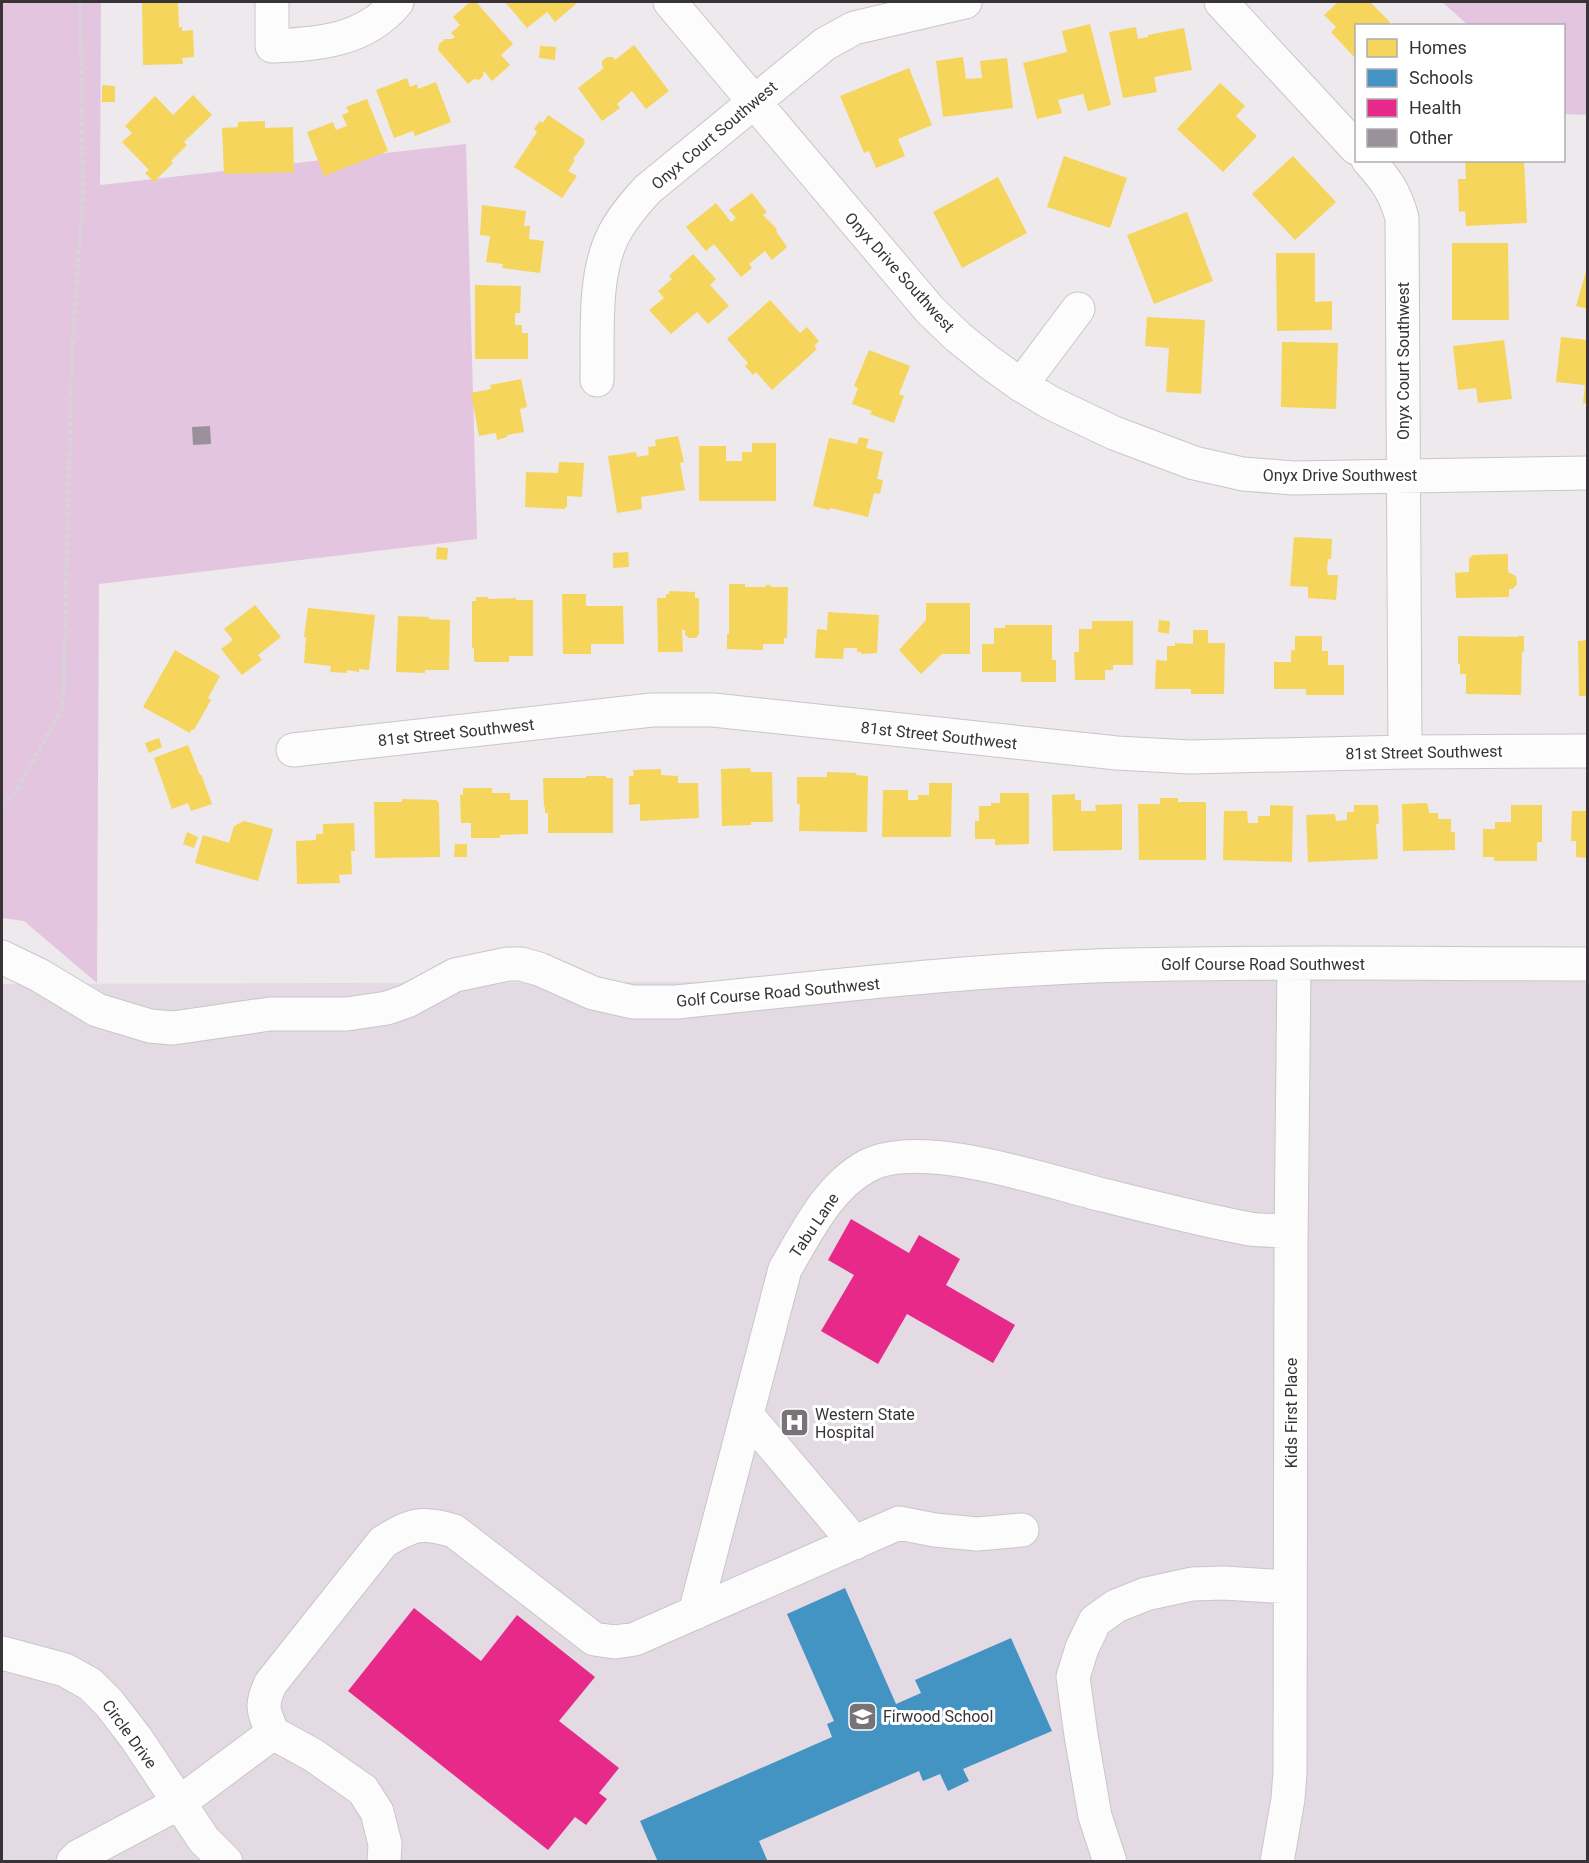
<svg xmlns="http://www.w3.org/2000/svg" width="1589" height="1863" font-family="Roboto,sans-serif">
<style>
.built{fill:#e4dae3}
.green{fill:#e3c5df}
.homes{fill:#f6d55c}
.schools{fill:#4393c3}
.health{fill:#e7298a}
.building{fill:#9b919a}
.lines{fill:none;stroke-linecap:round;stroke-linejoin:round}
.minor-casing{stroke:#c9c6c9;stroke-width:35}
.path{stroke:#d6d5d6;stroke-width:4;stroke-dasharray:4.5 3;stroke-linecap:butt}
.minor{stroke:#fcfcfc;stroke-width:33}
.labels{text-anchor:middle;stroke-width:6;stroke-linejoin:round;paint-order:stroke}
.street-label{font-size:16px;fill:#373336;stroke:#fff}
.poi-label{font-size:16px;fill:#373336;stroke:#fff;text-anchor:start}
</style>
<rect width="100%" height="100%" fill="#ede9ed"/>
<path class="built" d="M1587,979V1861H2V984Z"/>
<path class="green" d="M2,2H101L100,185L466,144L477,539L99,584L97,983L24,921L2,918Z
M1442,2H1587V115L1564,114V26L1468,25Z"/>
<path class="homes" d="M142,2H178L179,27H182V31L193,30L194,57L182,58L183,64L143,65Z
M470,2H476L513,44L501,55L510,65L492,81L484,71L483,76L479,80L474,79L468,84L438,50L439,44L445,39H452L455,37L451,33L460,25L453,17Z
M505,2H576L577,3L555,22L547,12L527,28Z
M1338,2H1370L1390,22L1386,26H1356V59L1331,32L1336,27L1324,15Z
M1090,24L1111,105L1088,111L1083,94L1058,100L1062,113L1037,119L1023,63L1067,52L1062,31Z
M1136,27L1138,39L1148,37V35L1184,28L1192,70L1154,77L1157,92L1123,98L1109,32Z
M634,45L669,91L646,109L632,91L617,104L620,108L602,121L578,88L604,68L602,66V61L607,57H613L615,60Z
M540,46L556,47L555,60L539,58Z
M963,57L966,79L982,78L980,61L1007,58L1013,108L943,117L936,61Z
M909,68L932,125L898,139L905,156L876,168L869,151L864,153L840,96Z
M407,78L410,87L417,84L418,89L436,82L451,122L415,136L413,131L394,138L376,90Z
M1220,83L1245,106L1236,116L1257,136L1223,172L1177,129Z
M102,85L115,86V102H102Z
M193,95L212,115L184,142L187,145L171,161L173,163L154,182L145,173L149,170L122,142L132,133L125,126L155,96L173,115Z
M367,99L388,151L324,176L307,132L333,122L336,130L347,126L342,115L349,112L346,107Z
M548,115L585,140L583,142L585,143L573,159L575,160L568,171L577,176L562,198L514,167L537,132L534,129L540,121L543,123Z
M265,121V128L293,127L294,172L224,174L222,128L238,127V122Z
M1064,156L1127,178L1110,228L1047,207Z
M1293,156L1336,202L1295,240L1252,194Z
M1465,160H1524L1527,223L1466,226L1465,211L1459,212L1458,179H1466Z
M998,177L1027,233L962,268L933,212Z
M752,193L767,212L763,215L777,229L776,231L787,247L772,260L765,251L749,264L752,268L741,277L714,244L706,251L686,227L716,203L731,222L736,218L729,210Z
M482,205L526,211L524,226H530L529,239L544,241L540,273L502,268L503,264L486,262L490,236L480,235Z
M1187,212L1213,281L1154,304L1127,235Z
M1452,243H1508L1509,320H1452Z
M1276,253H1315V302L1332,301V330L1277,331Z
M693,254L716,279L710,285L729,306L708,324L697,312L671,334L649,310L664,298L658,291L672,279L669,276Z
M1587,268H1588V309L1576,306Z
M475,285L521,286L520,313H515V325H522V333H528V359H475Z
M770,300L800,333L807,327L819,341L814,346L817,349L772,390L756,372L753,375L745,366L748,363L727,339Z
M1147,317L1205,320L1201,394L1166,392L1169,348L1145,346Z
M1561,337L1588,340V404L1583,403L1585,385L1556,382Z
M1504,340L1512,399L1478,403L1476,388L1458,390L1453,346Z
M1282,342L1338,343L1336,409L1281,407Z
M869,350L910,366L899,394L904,396L894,423L870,414L872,411L852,404L858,388L854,386Z
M521,379L527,407L520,409L524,432L507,435V437L497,440L496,433L479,436L471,393L491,389L490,385Z
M678,436L684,462L680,463L685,490L641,497L642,509L617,513L608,456L636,452L637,457L649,455L648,447L656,446L655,440Z
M859,437L869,439L866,448L883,452L877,479L883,480L880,494L874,493L868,517L830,508L829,510L813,506L829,438L857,444Z
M752,443H776V501H699V446H726V461H742V452H752Z
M559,462L584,463L582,497L567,496V507H565V509L525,507L526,472L558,473Z
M1294,537L1332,539L1331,559H1328L1327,570L1328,575H1338L1336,600L1308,598V587L1290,586Z
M437,547L448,548L447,560L436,559Z
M628,552L629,567L613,568V553Z
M1508,554V572L1516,576L1517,584L1513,589H1509V597L1456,598L1455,573L1469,572V559L1473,555Z
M729,584H745V587H766V585H771V587H788L787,638H784V644H763V650L727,649V634H729Z
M669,591L695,592V598H699V634L696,638H689L685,635V630H682L683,652H658L657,598H666V594H669Z
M562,594H586V606H623L624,644H591V654H563Z
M476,597H488V599L516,598V600H533V656H509V662H474V648H472V601H476Z
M926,603H970V654H942L921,674L899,650L926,620Z
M255,605L281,637L258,655L262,660L242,675L221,649L233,640L224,629Z
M308,608L375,615L369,670L359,669V672L347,670V673L330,672L331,666L304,663L306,637H304Z
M828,612L879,615L877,653L861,654V652H857V648H844L843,659L815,658L817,629L827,630Z
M398,616L429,617V619L450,620L449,670H425V673L396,672Z
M1159,620L1170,621L1169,634L1158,632Z
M1092,621H1133V665H1113V670H1105V680H1075L1074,652H1079V629H1092Z
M1005,625H1052V660H1056V682H1021V672H982V644H994V628H1005Z
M1193,630H1208V643H1225L1224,694H1191V689H1155L1156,660L1167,661V646H1175V643L1193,644Z
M1295,636H1322V651H1328V665H1344V695H1306V689H1274V662H1291V650H1295Z
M1458,636L1518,637V636H1524V652H1522L1521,695L1466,694V674H1460V664H1458Z
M1588,640V696H1579L1578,641Z
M175,650L220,676L208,698L211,700L194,730L192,729L190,733L143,707Z
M159,738L162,747L149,753L145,743Z
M188,745L200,775L201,774L212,804L191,811L188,803L172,809L154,758Z
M750,768L751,772H772L773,822H751V825L722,826L721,769Z
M661,769V775L678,776V783H698L699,818L640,821V804L629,805V776H634L633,770Z
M827,772L856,773V775L868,776L867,832L799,831L800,804H797V777H827Z
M586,776H606V778H613V833H548V813H545V807H544L543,778H586Z
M929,783H952L951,837H882L883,790H908V800H918V795H929Z
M463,788H492V793H510V800H528V834L500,835V838H471V823H461L460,795H463Z
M1000,793H1029V844L995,845V839H975V821H979V806H991V803H1000Z
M1075,794V800H1081V811H1096L1095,805L1122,804V850L1053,851L1052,795Z
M1160,798H1178V802H1206V860H1139L1138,804H1160Z
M402,799L437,800V802H439L440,857L375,858L374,802H402Z
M1426,803L1428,805L1429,813H1438V819H1451V832H1455V850L1403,851L1402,804Z
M1270,805L1293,806L1292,862L1223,860L1224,811H1247L1248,823H1258V816H1270Z
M1354,805H1378L1379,824H1376L1378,859L1308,862L1306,815L1335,814L1336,821L1347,820V812H1354Z
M1511,805H1542V842H1537V861H1494V857H1483V829H1495V822H1511Z
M1572,811H1588V858L1576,857V841H1571Z
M244,821L273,829L258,881L195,863L203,835L229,843L234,826Z
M354,823L355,851H351L352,874L339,875L340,883L297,884L296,841L316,840V834H323V824Z
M187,832L198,837L194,848L183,844Z
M455,844H467V857H454Z"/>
<path class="schools" d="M845,1588L896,1704L921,1693L915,1680L1011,1638L1052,1731L963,1769L969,1781L948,1791L940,1774L923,1781L919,1771L759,1841L768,1862H658L640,1821L832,1737L827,1724L834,1721L787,1614Z"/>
<path class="health" d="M851,1219L909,1253L919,1235L960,1259L946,1285L1015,1325L993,1363L907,1314L878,1364L821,1331L854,1275L828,1260Z
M414,1608L481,1661L517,1615L595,1677L559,1721L619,1768L599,1793L607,1799L586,1825L575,1817L548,1850L348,1691Z"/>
<path class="building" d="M210,426L211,444L193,445L192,427Z"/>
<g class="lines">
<defs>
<path id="minor" d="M272,2V46C319,44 365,41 397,2
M670,2L930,310L958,337L989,362L1021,385L1051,403L1114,433L1194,463L1243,474L1293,478L1588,473
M1221,2L1356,148
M1368,160C1386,180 1395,192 1402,218L1405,752
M597,380C598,336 593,278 612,238C621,219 634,204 648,189L825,44L854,28L965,2
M1021,385L1078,309
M293,750L652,710H713L1117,753L1190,757L1405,752L1588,751
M2,957L39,975L97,1010L150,1026L173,1028L270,1014H347L387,1008L407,1001L455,975L508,964H521L539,969L593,993L633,1002H677C826,987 975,969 1125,965C1279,961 1433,964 1588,964
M747,1415L855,1543
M695,1613L785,1269C807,1232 828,1187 867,1166C920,1137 1046,1181 1103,1195C1152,1207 1201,1220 1250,1229C1263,1231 1278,1230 1291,1231
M2,1653L65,1670L90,1684L109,1703L136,1738L204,1840L226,1862
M273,1733C263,1711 260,1705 271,1683L383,1542C412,1524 422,1521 454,1531L594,1639L615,1642L635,1639L899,1523L935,1530L977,1534L1022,1530
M73,1862L79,1856L179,1803L273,1733L313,1755L363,1790L377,1812L385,1844L384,1862
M1110,1862L1095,1816L1081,1735L1073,1677L1082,1648L1095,1621L1116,1606L1146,1594L1192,1584L1224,1583L1290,1587
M1277,1862L1288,1799L1290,1772L1291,1244L1294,963"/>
</defs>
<use href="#minor" class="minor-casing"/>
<path class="path" d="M2,806L18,788L63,707L72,352L83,194L80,2"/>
<use href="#minor" class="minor"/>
</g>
<defs>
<symbol id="hospital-square" viewBox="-11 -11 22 22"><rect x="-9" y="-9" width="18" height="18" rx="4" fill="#777376" stroke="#fff"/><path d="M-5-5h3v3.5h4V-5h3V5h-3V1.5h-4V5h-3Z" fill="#fff"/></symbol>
<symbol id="school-square" viewBox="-11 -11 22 22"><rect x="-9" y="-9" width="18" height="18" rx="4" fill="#777376" stroke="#fff"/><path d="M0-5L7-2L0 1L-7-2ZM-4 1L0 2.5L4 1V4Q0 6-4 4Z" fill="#fff"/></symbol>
</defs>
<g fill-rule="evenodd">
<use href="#hospital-square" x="778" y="1406" width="33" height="33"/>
<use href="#school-square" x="846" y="1700" width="33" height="33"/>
</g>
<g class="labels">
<g class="street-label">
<text transform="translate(714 135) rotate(-40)" y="6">Onyx Court Southwest</text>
<text transform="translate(900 272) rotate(48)" y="6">Onyx Drive Southwest</text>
<text transform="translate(1403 361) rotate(-90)" y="6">Onyx Court Southwest</text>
<text x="1340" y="481">Onyx Drive Southwest</text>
<text transform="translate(456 732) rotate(-6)" y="6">81st Street Southwest</text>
<text transform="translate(939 735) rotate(6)" y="6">81st Street Southwest</text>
<text transform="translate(1424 752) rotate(-1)" y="6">81st Street Southwest</text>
<text x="1263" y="970">Golf Course Road Southwest</text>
<text transform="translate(778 992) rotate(-5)" y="6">Golf Course Road Southwest</text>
<text transform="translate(814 1225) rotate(-56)" y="6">Tabu Lane</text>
<text transform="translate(1291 1413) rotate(-90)" y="6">Kids First Place</text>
<text transform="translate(130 1734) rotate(54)" y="6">Circle Drive</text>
</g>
<g class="poi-label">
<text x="815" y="1420">Western State<tspan x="815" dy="18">Hospital</tspan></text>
<text x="883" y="1722">Firwood School</text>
</g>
</g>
<rect width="1589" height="1863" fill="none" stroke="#373336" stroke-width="6"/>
<rect x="1355" y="24" width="210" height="138" fill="#ffffff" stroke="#afadaf" stroke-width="1.5"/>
<rect x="1367" y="39" width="30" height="18" fill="#f6d55c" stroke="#afadaf" stroke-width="1.5"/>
<text x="1409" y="54" font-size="18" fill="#373336">Homes</text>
<rect x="1367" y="69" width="30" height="18" fill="#4393c3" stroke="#afadaf" stroke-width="1.5"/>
<text x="1409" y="84" font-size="18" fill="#373336">Schools</text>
<rect x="1367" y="99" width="30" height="18" fill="#e7298a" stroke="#afadaf" stroke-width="1.5"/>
<text x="1409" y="114" font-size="18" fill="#373336">Health</text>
<rect x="1367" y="129" width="30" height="18" fill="#9b919a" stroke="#afadaf" stroke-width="1.5"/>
<text x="1409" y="144" font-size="18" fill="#373336">Other</text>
</svg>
